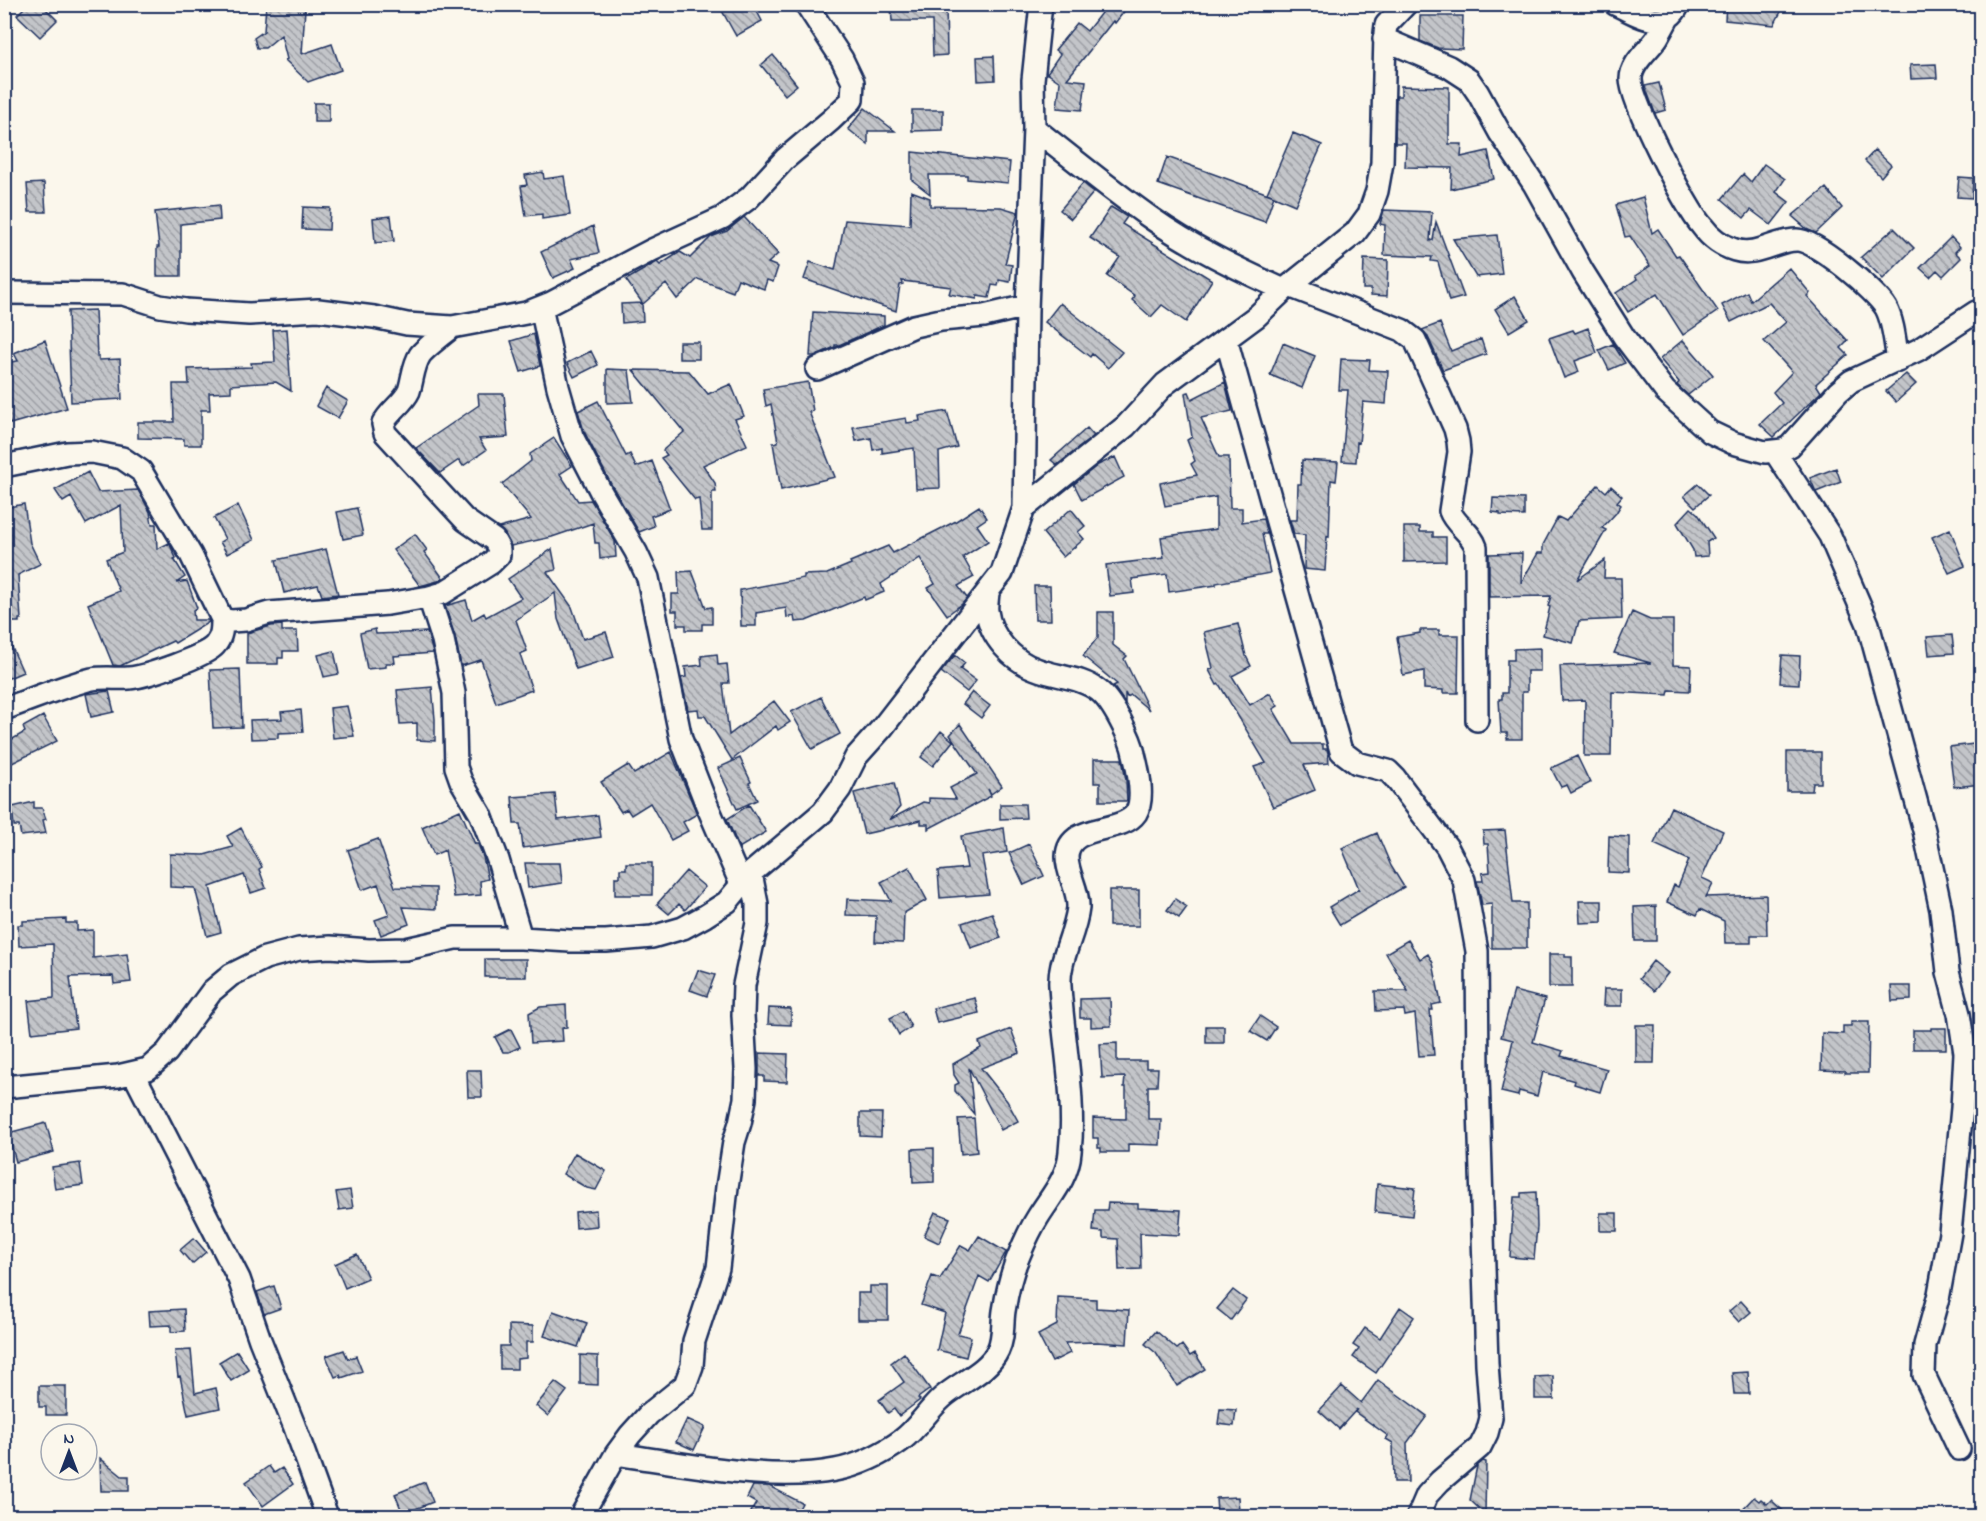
<svg xmlns="http://www.w3.org/2000/svg" width="1986" height="1521" font-family="'Indie Flower',sans-serif">
<style>
.building{fill:url(#building-back-hatch);stroke:#1b2f5e;stroke-width:1.5}
.lines{fill:none;stroke-linecap:round;stroke-linejoin:round}
.minor-casing{stroke:#1b2f5e;stroke-width:26}
.minor{stroke:#fbf7ec;stroke-width:21}
</style>
<defs>
<pattern id="building-back-hatch" width="6" height="6" patternUnits="userSpaceOnUse" patternTransform="scale(1.5)"><rect width="6" height="6" fill="#c3c5c9"/><path d="M-1 5l2 2M0 0l6 6M5-1l2 2" fill="none" stroke="#9ea0a6"/></pattern>
</defs>
<rect width="100%" height="100%" fill="#fbf7ec"/>
<filter id="ink" filterUnits="userSpaceOnUse"><feTurbulence type="fractalNoise" baseFrequency=".0167" numOctaves="2"/><feDisplacementMap in="SourceGraphic" scale="12" xChannelSelector="R" yChannelSelector="G"/><feConvolveMatrix kernelMatrix="1 2 1 2 8 2 1 2 1" color-interpolation-filters="sRGB"/></filter>
<g filter="url(#ink)">
<path class="building" d="M28,4H41L57,20L40,37L17,15Z
M730,4H753L762,21L736,36L721,9Z
M906,4H946L947,55L933,56L932,21H892L891,7H906Z
M1108,4H1130L1115,23L1113,21L1067,79L1086,81L1082,110L1057,108L1060,82L1047,73L1060,54L1055,50L1077,23L1087,31Z
M1726,4H1785L1774,25L1725,20Z
M266,5L305,9L302,54L332,44L341,70L308,82L285,60L287,59L281,35L265,48H257L254,38L264,31Z
M1420,16H1463L1462,49L1438,48L1420,41Z
M773,55L797,85L785,95L761,65Z
M994,56L995,80L978,81L977,57Z
M1936,64L1937,78L1911,79L1910,65Z
M1659,83L1666,110L1655,113L1645,86Z
M1401,86L1449,87V144H1462L1461,157L1488,151L1494,179L1451,189L1452,168L1405,167L1406,143H1395L1396,96H1401Z
M314,103H329V122H314Z
M865,108L895,131H868V145L848,129Z
M912,110H943V130L912,131Z
M1293,133L1322,145L1295,205L1267,193Z
M1875,150L1891,165L1881,177L1865,161Z
M912,152L1010,162L1008,183L967,179V175H929L930,194L912,180Z
M1167,157L1274,196L1265,222L1158,184Z
M1764,164L1785,179L1776,192L1789,202L1771,225L1751,210L1744,218L1722,199L1743,174L1751,182Z
M543,172L544,179L564,176L570,215L542,219V214L526,216L521,186L527,185L525,175Z
M1959,177L1973,178L1972,198L1957,197Z
M44,183L46,212H29L27,184Z
M1083,183L1094,192L1071,219L1060,210Z
M1826,188L1842,208L1816,233L1808,230L1792,216Z
M911,191L930,198V206L1001,207L1018,212L1005,264L1012,265L1010,282L999,280L998,286L992,285L989,298L977,296V299L949,294L951,287L902,281L903,284L900,285L896,311L804,279L810,262L835,270L845,220L910,225Z
M1643,197L1652,233L1658,229L1676,256L1679,255L1718,311L1683,335L1657,294L1628,312L1616,293L1637,279L1635,276L1650,266L1630,236L1625,237L1616,205Z
M219,205L220,220L181,224V276H157V247H159L155,212Z
M303,207L330,208L329,230L302,229Z
M1111,207L1127,217L1122,224L1212,280L1186,322L1162,305L1151,317L1132,300L1135,296L1107,276L1120,257L1090,238Z
M1384,210L1432,212L1430,241L1433,240L1436,222L1464,297L1449,301L1438,262L1431,261L1432,257L1384,255L1385,225L1380,224Z
M391,216L394,241L375,243L373,218Z
M744,217L778,254L768,263L778,267L773,282L767,280L764,289L738,279L733,292L698,279L677,299L666,284L643,304L626,280L657,262L660,265L680,252L690,258L711,237L727,231Z
M593,226L599,253L571,259L575,268L553,278L541,252Z
M1894,228L1914,248L1883,279L1861,257Z
M1497,235L1502,274L1476,277L1453,239Z
M1951,237L1960,247L1955,252L1961,258L1943,276L1937,270L1930,277L1920,268Z
M1364,259L1388,260L1387,296L1371,295V289H1363Z
M1789,268L1810,293L1807,296L1848,341L1841,348L1848,355L1816,384L1821,392L1774,437L1760,424L1782,403L1773,392L1792,372L1764,341L1786,322L1769,303L1731,322L1722,305L1747,292L1751,301Z
M1515,296L1529,320L1509,332L1495,309Z
M642,303L643,321L622,323L621,304Z
M1060,303L1122,352L1108,368L1092,354L1090,357L1045,322Z
M95,310L97,356H99V360L120,359L122,399L71,402L68,311Z
M813,312L884,316V325L839,345H835V347L814,356H810Z
M1440,323L1451,351L1481,339L1486,354L1443,370L1427,335L1422,330Z
M1588,328L1597,353L1575,361L1579,372L1564,378L1549,338L1573,330L1575,333Z
M287,329L291,391L276,382L231,385V392L209,393L210,410H201V445H184V439L138,438V422H174L173,384H189L188,369L252,367L251,363L275,362L273,330Z
M534,334L540,366L521,372L511,341Z
M45,340L67,408L10,424L4,403V363L18,361L14,353Z
M1683,340L1713,375L1688,395L1677,385L1679,382L1660,359Z
M679,342H699V359H679Z
M1283,343L1315,356L1302,388L1270,375Z
M1613,344L1625,363L1609,370L1599,350Z
M591,351L598,365L574,377L567,363Z
M1341,359L1370,360L1369,370L1388,371L1386,404L1363,402L1359,443L1357,442L1356,462L1342,461L1348,390H1339Z
M607,369L629,370L633,402L607,403Z
M633,370L689,371L708,394L731,384L744,416L735,419L747,445L703,465L715,483L716,492H712V530H702L699,499L695,500L661,458L667,455L663,450L684,432Z
M1906,374L1916,384L1896,402L1886,391Z
M808,382L813,411L809,412L835,477L781,490L773,443L778,442L771,404L766,406L763,389Z
M1225,382L1232,411L1201,418L1219,457H1229L1230,508H1242V522L1263,519L1267,534H1262L1270,573L1216,583V585L1169,592L1167,574L1132,579L1134,593L1110,596L1106,565L1164,558L1161,537L1216,529V497L1165,506L1160,483L1197,475L1191,464L1195,461L1187,440L1192,437L1185,393L1189,392L1192,399Z
M326,388L348,401L338,418L316,406Z
M478,394H504L508,437L479,439L486,450L463,466L459,460L440,473L416,448L479,405Z
M598,401L626,456L630,454L636,467L652,461L670,509L651,516L654,526L639,532L612,486L584,431L578,411Z
M947,411L957,447L939,452L940,488L916,489L914,448L882,453V448L873,450L871,438L856,441L853,427L906,418L907,423L920,421L919,416Z
M1087,428L1094,436L1057,465L1051,460Z
M554,438L572,466L560,474L578,501L591,500L615,541L616,557L600,559L599,543H595L593,523L552,537L511,546L505,534L499,528L531,519L502,484L531,461L530,454Z
M1115,457L1124,477L1082,500L1074,484L1098,465Z
M1302,460L1338,462L1336,481L1331,480L1329,537L1327,536L1325,571L1304,569L1305,535L1294,534L1290,520H1297L1298,484H1301Z
M1836,468L1841,482L1816,492L1810,478Z
M88,472L98,492L138,490L150,512L152,524H156L157,549L169,543L176,558L174,559L185,577L176,583L187,581L197,608L193,610L194,620H208L209,622L175,643L173,641L120,666L113,665L88,604L119,591L106,559L123,552L121,505L86,524L71,497L63,502L55,490Z
M1698,484L1709,495L1695,507L1684,496Z
M1598,485L1606,492L1611,486L1622,496L1617,502L1621,505L1616,513L1602,528L1606,530L1577,580L1605,560L1604,578H1621L1622,619L1579,621L1573,643L1543,635L1550,607L1548,606L1551,596L1489,597V554L1522,553L1521,583L1538,553H1543V545L1558,517L1566,521Z
M1493,498L1524,499V516L1500,515V513L1492,512Z
M24,504L30,543L40,564L18,575L21,619H19V622H4V508Z
M238,505L254,540L227,554L220,542L225,539L214,518Z
M979,506L987,518L977,525L988,541L963,557L974,577L958,586L967,598L962,604L947,615L928,588L935,584L920,558L881,584L884,592L865,600L864,597L806,621L795,622L794,616L787,618L786,608L756,613V626H741L740,590L804,578V575L827,574L851,564L850,562L888,546L893,553L956,521Z
M357,508L363,535L343,539L337,512Z
M1691,508L1698,514L1714,538L1707,542L1708,556L1694,557L1693,550L1677,523Z
M1071,509L1085,526L1078,532L1084,539L1063,557L1043,533Z
M1404,527H1420V532H1433V537H1446V561L1404,562Z
M1950,529L1965,566L1949,573L1932,537Z
M415,534L427,550L424,552L443,578L438,581L420,586L393,550Z
M326,549L338,594L322,596L318,585L284,593L276,560Z
M552,549L556,570L547,572L572,607L583,639L606,632L614,657L576,669L558,619L555,593L516,620L527,651L520,654L532,690L496,703L481,660L461,666L455,636L445,606L466,600L472,620L484,613L486,617L521,598L508,579Z
M692,571L706,608L712,607V624H702V630H686V625H677V611H672V594H679L678,572Z
M1034,586H1050L1051,620H1035Z
M1098,612H1113V645L1127,656L1124,659L1149,710L1131,695L1127,697L1125,693V703L1113,686L1117,684L1083,656L1098,637Z
M1632,612L1650,620H1673V665L1691,666L1690,691L1669,690L1668,695L1612,692L1611,756H1584L1585,700L1562,701L1560,666L1651,663L1614,653Z
M1238,624L1246,656L1251,666L1232,676L1250,705L1270,693L1278,706L1273,709L1294,744H1323V749H1327L1328,753L1329,763L1304,765L1315,790L1273,807L1254,767L1266,763L1219,684L1217,685L1209,670L1213,668L1204,632Z
M282,625V631H297L298,651H283V658H278V664H247V633L271,626Z
M375,629L376,634L427,632L433,653L394,656L395,663H386V667L367,669L360,633Z
M4,630L23,672L4,680Z
M1420,630H1439V635H1459L1458,693H1443V690L1424,689V671L1403,675L1397,637L1420,633Z
M1952,635L1954,653L1929,655L1927,637Z
M1540,648V671H1527V692H1522V739H1507V733H1501L1499,699H1502V693H1507V660H1514V649Z
M334,651L339,674L324,677L318,655Z
M717,654L718,665L727,664L729,683H723L729,735L774,701L790,722L778,730L776,726L732,760L705,716H699L698,709L688,710L681,678L686,677L685,667L702,665L701,656Z
M955,655L965,663L960,669L976,681L967,692L941,672Z
M1782,655L1800,656L1799,684L1780,683Z
M240,669L242,727L213,728L210,670Z
M432,687L435,719V741L417,740V723L400,724L397,690Z
M109,691L114,712L91,717L86,694Z
M972,692L990,706L981,718L963,704Z
M821,697L840,734L812,749L791,712Z
M347,706L354,736L333,738L330,708Z
M301,710L303,732L278,733V738L251,739L250,720L282,719L281,712Z
M43,716L57,741L4,767V744L25,732L23,727Z
M960,724L1002,786L991,794L988,789L991,796L928,829V824H921V820L884,829L883,828L882,830L864,834L854,793L894,783L900,807L889,820L923,802L929,803V798L956,799L950,788L977,774L950,735Z
M941,731L953,741L933,766L921,757Z
M1982,743V784L1954,787L1949,747Z
M671,752L697,814L683,822L688,831L671,840L650,803L631,815L627,809L621,812L601,782L628,765L634,774Z
M1787,752H1821V783H1813L1812,791H1787Z
M1577,756L1590,783L1571,793L1567,785L1561,787L1551,768Z
M740,758L751,782L749,783L757,800L737,809L718,768Z
M1094,759H1122L1126,780L1127,801H1100V783H1094Z
M555,794L558,820L598,815L601,837L523,848L520,824H514L512,797Z
M34,802V808H42L46,819L43,820L46,833L21,836L19,826H14L12,807Z
M1000,804H1025L1026,818L1000,819Z
M749,805L766,832L739,848L727,819Z
M1671,807L1723,831L1702,878L1713,883L1706,897L1766,895L1767,935H1751V943H1725L1724,921L1700,909L1697,915L1667,902L1674,885L1678,887L1689,860L1654,844Z
M460,810L475,844H478L483,857L488,879L480,881L481,895L454,897L445,850L434,855L422,827Z
M241,828L262,867L259,869L266,888L251,893L244,875L210,887L221,932L207,936L195,888L170,887V854L204,855L233,847L227,836Z
M1004,828L1007,852L982,856L989,894L940,898L938,871L967,868L961,836Z
M1505,830L1513,903H1527V948H1492V904L1482,905L1477,881H1483L1482,873L1490,872L1488,844H1484L1483,831Z
M1377,833L1391,866L1404,887L1340,925L1329,907L1359,889L1342,848Z
M1609,836L1629,837V873L1608,872Z
M378,839L395,887L436,888V909L403,907L409,924L381,935L375,920L389,915L378,884L362,890L348,850Z
M1029,844L1044,876L1024,885L1009,853Z
M525,863H560L562,883L528,888Z
M626,863H652V895H615V877H620V869H626Z
M909,867L927,900L904,913L903,943L875,942L876,916L846,915L847,899L891,901L881,882Z
M686,871L705,887L685,910L679,904L669,914L657,904Z
M1109,890H1139V926H1109Z
M1175,899L1187,907L1179,918L1167,910Z
M1579,901H1602V922L1580,923Z
M1656,906V941H1635L1634,907Z
M992,913L1001,938L971,948L962,923Z
M66,919V923H77V931L93,930V958L127,954L131,982L114,984L113,976L70,977L76,1028L32,1033L28,1001L54,998L53,944L19,946L18,925H23V921Z
M1408,940L1420,959L1428,954L1433,963L1441,1003L1432,1005L1433,1010H1430L1434,1055L1419,1056L1415,1014L1405,1016L1404,1010L1376,1011L1375,991H1408L1386,953Z
M1549,954H1565V957H1572V987H1549Z
M485,959H526V977H485Z
M1653,961L1668,973L1654,991L1639,979Z
M698,970L715,975L707,996L690,990Z
M1891,986H1911V1000L1892,1001Z
M1604,989H1622V1006H1603Z
M1514,991L1545,999L1533,1042L1563,1051L1561,1056L1607,1069L1600,1092L1574,1084L1575,1081L1543,1072L1537,1096L1519,1091L1518,1096L1501,1092L1513,1040L1501,1037Z
M975,998L979,1013L937,1023L933,1008Z
M1110,998L1111,1026L1091,1027V1018H1080V999Z
M566,1005L567,1027L562,1028L563,1041L531,1043L529,1013L540,1007Z
M769,1008L791,1009V1025L768,1024Z
M903,1011L911,1027L899,1035L890,1018Z
M1260,1016L1276,1027L1267,1041L1250,1031Z
M1851,1022H1869L1868,1073H1845V1071L1821,1070L1822,1033L1843,1034V1026H1851Z
M1636,1025H1655L1654,1063H1636Z
M1206,1026H1224V1043H1206Z
M1931,1028H1946V1049H1913V1030H1931Z
M511,1029L520,1047L509,1052H503L495,1037Z
M1011,1029L1020,1053L981,1068L1007,1101L1018,1121L1001,1130L969,1068L974,1114L955,1091V1085L959,1083L954,1075L953,1064L981,1048L979,1042Z
M1117,1043V1061H1146V1068H1158L1157,1086H1148V1119H1161L1160,1145L1128,1144V1152H1101V1148H1098V1138H1093V1118L1126,1119V1087H1124L1125,1077L1102,1078L1100,1044Z
M759,1053L788,1054L787,1082L764,1081V1076H759Z
M467,1070H481L482,1097H468Z
M860,1113H882L881,1137L860,1136Z
M974,1118L977,1152L961,1154L958,1119Z
M46,1123L54,1152L16,1162L8,1133Z
M934,1148V1182L913,1183L912,1149Z
M575,1153L606,1171L596,1190L587,1188L563,1174Z
M80,1163L83,1185L55,1189L52,1167Z
M1377,1184L1415,1188L1412,1216L1375,1212Z
M350,1190L353,1208L339,1210L336,1192Z
M1536,1192L1537,1227L1534,1259L1510,1257L1514,1197H1521V1193Z
M1108,1203L1138,1204V1208L1181,1210L1179,1235L1140,1233L1141,1269L1119,1270L1118,1239L1103,1238V1232L1093,1231L1095,1210H1107Z
M596,1210L597,1226L576,1228L575,1212Z
M935,1212L950,1218L939,1243L924,1236Z
M1600,1213H1617V1231H1600Z
M979,1236L1006,1252L989,1282L979,1276L958,1334L971,1337L966,1357L937,1350L945,1313L921,1305L932,1276L940,1279L961,1245L970,1250Z
M194,1238L206,1252L192,1264L180,1250Z
M357,1254L368,1278L345,1288L335,1264Z
M274,1286L281,1308L264,1314L257,1292Z
M870,1286H888V1320H858V1293H870Z
M1233,1290L1246,1300L1231,1320L1217,1309Z
M1058,1297L1096,1299V1308L1129,1310L1127,1344L1096,1342L1065,1343L1070,1353L1052,1362L1038,1335L1057,1325Z
M1741,1301L1751,1312L1739,1322L1729,1311Z
M1400,1307L1414,1317L1376,1373L1353,1357L1359,1349L1353,1345L1365,1328L1380,1338Z
M184,1309L185,1331L171,1332V1325L150,1326L149,1311Z
M553,1311L587,1323L578,1347L544,1336Z
M509,1325L533,1326V1342H526V1358L517,1359V1369H500V1346H509Z
M1156,1331L1177,1349L1182,1345L1190,1356L1195,1353L1205,1369L1177,1386L1156,1353L1145,1344Z
M191,1350L195,1393L216,1388L220,1408L188,1415L180,1376L178,1377L175,1351Z
M344,1350L348,1359L356,1356L362,1371L341,1378L340,1375L335,1377L326,1356Z
M237,1351L249,1370L231,1381L219,1362Z
M904,1353L930,1389L918,1398L920,1400L899,1416L894,1409L888,1413L879,1400L904,1382L891,1363Z
M580,1355L598,1356V1385L580,1384Z
M1748,1372L1749,1394H1734L1732,1373Z
M1553,1376L1554,1399H1535V1377Z
M1378,1380L1427,1416L1407,1443L1408,1482H1394L1393,1443L1386,1439L1388,1436L1355,1412L1357,1409L1339,1429L1319,1411L1342,1386L1361,1403Z
M555,1382L567,1391L548,1416L536,1406Z
M39,1386H66V1415H46V1407H39Z
M1220,1409L1236,1410L1234,1426L1218,1424Z
M687,1419L705,1427L694,1450L676,1442Z
M100,1458L122,1476H129V1491H101Z
M1483,1461L1486,1462L1485,1514L1470,1500L1477,1466Z
M269,1466L274,1473L282,1468L293,1484L263,1506L246,1482Z
M425,1482L433,1502L403,1514L395,1494Z
M753,1486H769L802,1503L795,1516H759L751,1512L756,1503L747,1498Z
M1238,1497L1239,1512L1217,1513L1216,1498Z
M1754,1497L1759,1501L1761,1499L1767,1504L1771,1500L1789,1516H1736Z"/>
<g class="lines">
<defs>
<path id="minor" d="M1615,4C1636,14 1665,34 1679,4
M1668,18C1665,24 1661,31 1657,38C1649,50 1631,63 1631,79C1631,102 1686,208 1702,226C1710,237 1722,246 1735,250C1757,257 1775,240 1797,240C1816,240 1876,291 1886,308C1894,323 1895,344 1898,361
M1384,39L1449,67L1469,80L1478,93L1500,133L1534,184L1583,272L1624,337L1665,391L1710,432L1733,443L1765,452L1783,450L1790,446L1838,392L1851,381L1918,350L1976,312L1982,311
M1034,128C1072,158 1111,190 1151,218C1192,247 1238,269 1284,290
M1289,286L1402,330L1415,340L1455,429L1458,441L1459,452L1450,511C1455,525 1471,532 1476,547L1477,720
M4,293L123,294L160,306L186,310L249,314L318,310L374,317L407,324L452,327L526,313L551,303L652,250L722,218L749,198L785,159L831,120L852,100L853,82L842,59L806,4
M541,307L558,387L572,436L601,492L636,552L648,578L681,739L706,803L741,884
M1226,339L1341,751L1357,763L1388,771L1395,778L1447,847L1464,880L1477,951L1478,1074L1487,1364L1491,1418L1487,1433L1480,1447L1440,1481L1427,1495L1418,1516
M817,369L914,326L941,320L984,316L1027,306
M1775,452L1830,536L1868,624L1924,830L1941,910L1948,972L1959,1014L1965,1053L1962,1108L1950,1233L1939,1294L1925,1345L1924,1375L1959,1449
M4,466L67,453L92,452L122,458L141,471L191,555L222,619L231,621L246,620L269,613L388,604L429,597L443,593L491,563L499,555V549L494,540L465,520L385,433L383,424C389,411 403,404 409,391C413,379 413,366 420,355C425,348 444,334 452,327
M1024,508L1027,310L1034,128L1033,80L1041,4
M429,597L443,640L454,693L456,767L461,781L481,815L498,860L521,938
M4,709C33,699 62,686 92,679C105,677 117,679 129,678C145,677 206,656 215,645C222,637 222,628 222,619
M134,1074L239,1279L260,1340L294,1425L327,1516
M4,1087L118,1076L148,1069L167,1052L212,991L231,975L265,958L299,949L330,947L369,950L406,949L455,938H521L570,941H606L652,937L683,928L705,916L727,902L751,873L823,812L840,789L856,757L882,728L1002,573L1024,508L1126,426L1165,384L1257,316L1284,290L1355,233L1369,214L1377,191L1382,163L1385,33L1386,25L1406,4
M616,1454C681,1463 771,1483 835,1470C858,1466 883,1454 902,1440C917,1429 928,1410 943,1397C960,1382 988,1372 998,1350C1004,1338 1002,1324 1004,1311C1007,1292 1012,1270 1020,1253C1025,1241 1031,1228 1038,1217C1051,1196 1068,1178 1070,1152C1076,1098 1063,1040 1060,986C1058,960 1075,935 1078,908C1079,890 1067,874 1067,857C1068,822 1121,835 1136,813C1145,798 1138,770 1134,754C1131,738 1112,701 1099,691C1082,677 1056,677 1036,669C1013,661 990,637 987,611C986,605 988,597 988,591
M581,1516L616,1454L630,1435L649,1414L685,1385L692,1366L694,1341L718,1268L727,1187L734,1142L740,1123L745,1099L746,1069L743,1015L744,985L757,923V904L751,873"/>
</defs>
<use href="#minor" class="minor-casing"/>
<use href="#minor" class="minor"/>
</g>
</g>
<rect width="1986" height="1521" fill="none" stroke="#fbf7ec" stroke-width="24"/>
<rect x="12" y="12" width="1962" height="1497" fill="none" stroke="#1b2f5e" stroke-width="2" filter="url(#ink)"/>
<g transform="translate(69 1452)"><circle r="28" fill="#fbf7ec" stroke="#a1a7b3" stroke-width="1.5"/>
<path d="M0-4.5L10 22L0 15L-10 22Z" fill="#1b2f5e"/>
<text y="-9" font-size="16" font-weight="bold" text-anchor="middle" fill="#1b2f5e">N</text>
</g>
</svg>
